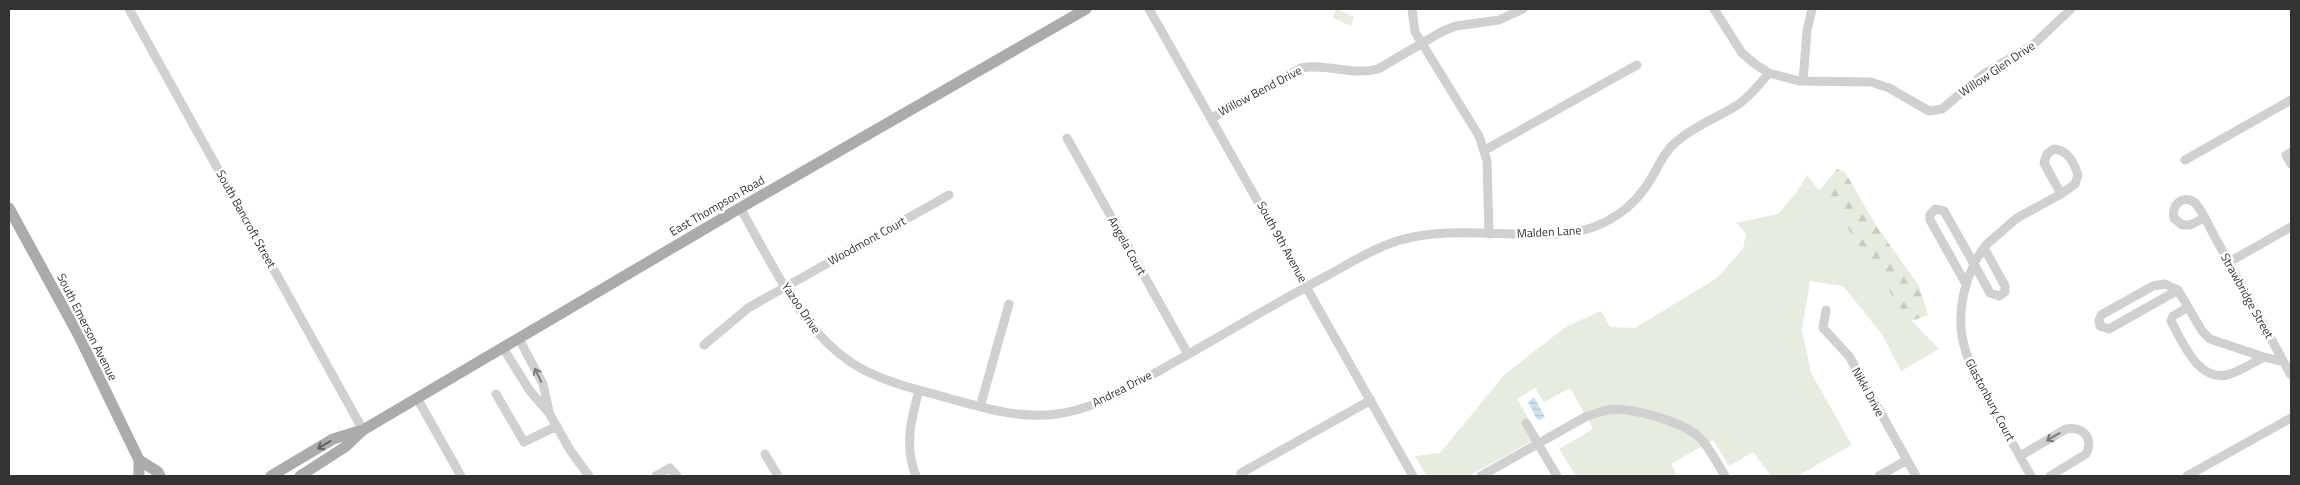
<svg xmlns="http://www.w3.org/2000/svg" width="2300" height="485" font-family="'Titillium Web',sans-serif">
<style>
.forest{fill:url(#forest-firs)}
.green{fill:#e6ecdf}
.water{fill:url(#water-rules)}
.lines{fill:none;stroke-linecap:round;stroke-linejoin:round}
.minor{stroke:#d0d0d0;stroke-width:9}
.major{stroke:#ababab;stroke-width:11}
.oneway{stroke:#7a7a7a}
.oneway2{stroke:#636363}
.labels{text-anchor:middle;stroke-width:5;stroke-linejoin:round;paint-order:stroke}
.street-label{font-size:12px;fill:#333;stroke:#fff}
</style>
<defs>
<pattern id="forest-firs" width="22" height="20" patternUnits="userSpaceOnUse" patternTransform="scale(1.25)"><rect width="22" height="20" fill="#e6ecdf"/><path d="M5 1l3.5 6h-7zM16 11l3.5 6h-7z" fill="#c6cbc0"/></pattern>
<pattern id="water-rules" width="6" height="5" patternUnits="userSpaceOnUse" patternTransform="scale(1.25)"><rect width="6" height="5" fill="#cfe2ee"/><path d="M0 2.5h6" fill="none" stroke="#b2c2cd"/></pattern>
</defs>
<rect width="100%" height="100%" fill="#fff"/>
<path class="forest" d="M1837,169L1845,172L1875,224L1919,286L1928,315L1911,321L1902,311L1847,227L1819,191Z"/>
<path class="green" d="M1336,9L1354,17L1351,26L1333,18Z
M1807,175L1847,227L1902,311L1939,349L1901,371L1881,333L1843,286L1810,281L1802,330L1811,373L1852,445L1797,476H1771L1753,452L1729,466L1713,440L1671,464L1678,476H1576L1559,449L1593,429L1570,388L1544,402L1535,388L1517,399L1539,437L1469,476H1427L1415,456L1440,453L1505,374L1567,326L1601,311L1610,327L1635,328L1717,278L1743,249L1746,234L1736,223L1778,214L1797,192Z"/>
<path class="water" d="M1534,397L1545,417L1539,420L1536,418L1528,402Z"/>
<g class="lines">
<path class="minor" d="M129,9L363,430
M1149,9L1413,476
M1412,9L1415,32L1479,136L1487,161L1489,234
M1714,9L1742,53L1755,64L1769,73L1799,81L1871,82L1889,88L1929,111L1942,109L1985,73L2034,44L2071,9
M1803,81L1807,31L1812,9
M1212,118L1301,68C1327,63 1352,76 1378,69L1443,31L1456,26L1499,20L1523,9
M1067,138L1188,354
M2054,149C2068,150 2074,163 2078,175L2075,184L2061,194L2044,163L2047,154Z
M1485,150L1637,65
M2291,152L2286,155L2291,164
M2185,160L2291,100
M740,208C773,264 805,341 866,371C892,384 920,390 948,398C984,408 1019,419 1057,414C1096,409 1130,387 1164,368C1216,339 1267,308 1319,280C1344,267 1369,250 1397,241C1450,224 1513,239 1568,233C1604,229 1635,208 1652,177C1660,164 1664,152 1676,142C1694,126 1719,117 1739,104C1751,95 1760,84 1769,73
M2204,218L2190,225H2182L2174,218C2173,214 2173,211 2175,207C2178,200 2187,197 2194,202C2202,209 2211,231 2217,241C2242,286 2266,330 2291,375
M1984,248L2005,286V292L1999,296L1990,293L1974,264C1977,257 1982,250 1987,244L2017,218L2061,194
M2229,262L2291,227
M1966,284L1930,220V215L1935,209L1944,211L1974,264C1948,321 1963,355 1991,406C2005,429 2018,453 2031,476
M2178,290L2109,329L2100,326L2099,321L2101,315L2153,286L2165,284L2178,290L2202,331L2210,339L2264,357
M2188,307L2173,316L2171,321C2183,343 2200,387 2233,373C2244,369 2254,362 2264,357L2284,362
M1826,310L1823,328L1849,356L1916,476
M519,339L543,384L549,411
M704,345L748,308L949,195
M503,348L530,391L549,413L570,450L589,476
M496,394L524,442L557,426
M417,398L461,476
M980,407L1009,304
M1526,423L1557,476
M765,454L778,476
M2020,456L2066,429C2083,426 2094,438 2086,454L2050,476
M1241,473L1371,400
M656,476L670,468L677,476
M916,476C904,446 911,420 919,390
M1481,476L1585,417C1593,415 1600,411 1608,410C1629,406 1683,422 1699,437C1710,448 1717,463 1725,476
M1879,476L1907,460
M2187,476L2291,418"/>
<path class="major" d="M9,208L79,336L139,460V476
M139,460L158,472L160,476
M271,476L333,439L359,431
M300,476L345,447L363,430L740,208L1086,9"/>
</g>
<defs><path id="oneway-shaft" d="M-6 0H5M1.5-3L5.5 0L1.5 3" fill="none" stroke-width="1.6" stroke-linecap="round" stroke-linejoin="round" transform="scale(1.25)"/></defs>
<g class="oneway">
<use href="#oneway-shaft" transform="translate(538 375) rotate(-115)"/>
<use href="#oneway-shaft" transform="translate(2053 437) rotate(149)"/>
</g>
<use class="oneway2" href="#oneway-shaft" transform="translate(324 445) rotate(149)"/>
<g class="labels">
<g class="street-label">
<text transform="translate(1997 69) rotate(-34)" y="4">Willow Glen Drive</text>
<text transform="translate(1260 91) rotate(-28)" y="4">Willow Bend Drive</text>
<text transform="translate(717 206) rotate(-30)" y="4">East Thompson Road</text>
<text transform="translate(246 219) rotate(61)" y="4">South Bancroft Street</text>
<text transform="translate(1549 232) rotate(-3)" y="4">Malden Lane</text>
<text transform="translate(867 241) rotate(-29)" y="4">Woodmont Court</text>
<text transform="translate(1282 242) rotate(61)" y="4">South 9th Avenue</text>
<text transform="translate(1127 246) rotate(61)" y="4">Angela Court</text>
<text transform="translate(2247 296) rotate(61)" y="4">Strawbridge Street</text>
<text transform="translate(801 308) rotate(56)" y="4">Yazoo Drive</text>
<text transform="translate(87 327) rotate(63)" y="4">South Emerson Avenue</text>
<text transform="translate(1122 389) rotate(-27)" y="4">Andrea Drive</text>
<text transform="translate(1868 392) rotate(61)" y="4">Nikki Drive</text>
<text transform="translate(1990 400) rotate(62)" y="4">Glastonbury Court</text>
</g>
</g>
<rect width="2300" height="485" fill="none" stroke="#333333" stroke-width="20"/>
</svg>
